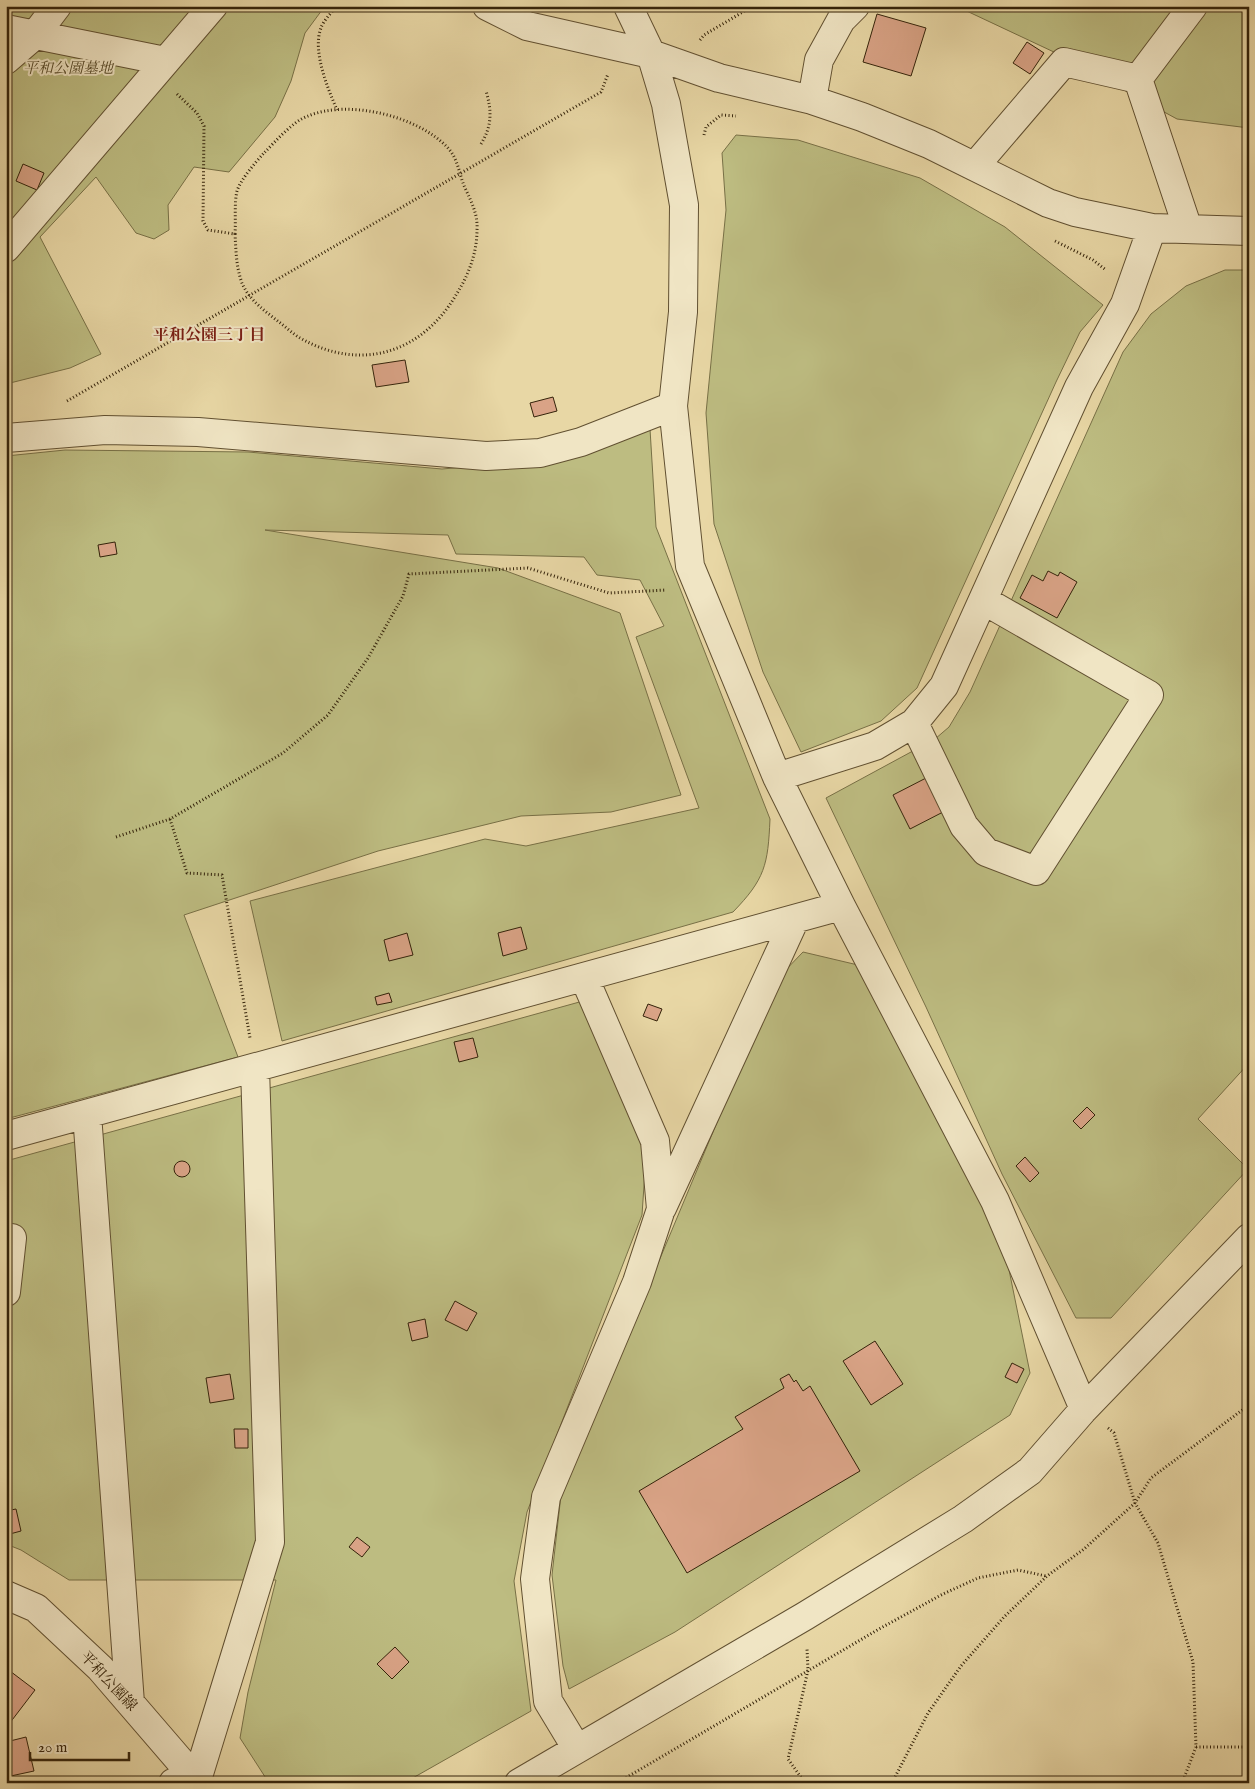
<svg xmlns="http://www.w3.org/2000/svg" width="1255" height="1789" font-family="'IM FELL English','Noto Serif JP',serif">
<style>
.green{fill:#bdbc81;stroke:#787046}
.building{fill:#d9a386;stroke:#34230a}
.lines{fill:none;stroke-linecap:round;stroke-linejoin:round}
.minor-casing{stroke:#615031;stroke-width:30}
.path{stroke:#34230a;stroke-width:3;stroke-dasharray:1 2.5;stroke-linecap:butt}
.minor{stroke:#f0e5c4;stroke-width:28}
.labels{text-anchor:middle;stroke-width:4;stroke-linejoin:round;paint-order:stroke}
.park-label{font-size:15px;font-style:italic;fill:#564928;stroke:#f0e5c4}
.street-label{font-size:15px;fill:#34230a;stroke:#f0e5c4}
.neighbourhood-label{font-size:16px;font-weight:bold;fill:#7a1f14;stroke:#f0e5c4}
</style>
<rect width="100%" height="100%" fill="#e8d7a5"/>
<filter id="stains"><feTurbulence type="fractalNoise" baseFrequency=".004" numOctaves="4"/><feColorMatrix values="0 0 0 0 .2 0 0 0 0 .09 0 0 0 0 .02 0 0 0 .5 -.17"/></filter>
<radialGradient id="worn" r=".72"><stop offset=".6" stop-color="#630" stop-opacity="0"/><stop offset="1" stop-color="#630" stop-opacity=".3"/></radialGradient>
<path class="green" d="M6,6H202L6,234Z
M228,6H325L305,33L291,81L275,117L229,172L194,167L168,205L169,230L154,239L136,233L96,177L40,237L101,354L70,368L6,384V258Z
M956,6H1249V128L1177,119L1056,53Z
M736,135L798,140L920,178L1005,227L1103,305L1080,332L1056,382L917,688L881,721L801,752L763,672L714,524L706,413L726,210L722,153Z
M1225,270H1249V1063L1198,1119L1248,1169L1111,1318H1076L1002,1174L926,1007L826,798L935,739L949,727L970,692L1123,352L1151,314L1186,286Z
M650,429L656,527L770,819C768,865 765,879 733,912L282,1041L250,901L485,839L526,846L699,808L636,637L664,626L640,580L597,575L584,557L456,554L448,535L265,530L498,568L620,613L681,795L611,812L521,816L378,851L184,915L238,1057L6,1119V456L65,450L248,452L442,469L536,461Z
M803,952L858,965L995,1201L1030,1373L1010,1415L675,1632L569,1689L563,1666L552,1575L561,1495L777,979Z
M583,1001L646,1156L642,1215L527,1512L514,1581L531,1711L404,1783H269L240,1738L248,1692L276,1580H69L21,1550L6,1544V1161Z"/>
<path class="building" d="M877,14L926,28L911,76L863,62Z
M1027,42L1044,53L1030,74L1013,63Z
M23,164L44,173L37,190L16,181Z
M405,360L409,382L376,387L372,365Z
M553,397L557,411L534,417L530,403Z
M115,542L117,554L100,557L98,545Z
M1048,571L1058,576L1060,572L1077,582L1057,618L1020,598L1032,575L1043,581Z
M928,777L945,811L910,829L893,795Z
M521,927L527,949L503,956L498,933Z
M407,933L413,955L389,961L384,940Z
M389,993L392,1002L377,1005L375,997Z
M648,1004L662,1009L657,1021L643,1016Z
M473,1038L478,1057L459,1062L454,1042Z
M1087,1107L1095,1115L1081,1129L1073,1121Z
M1025,1157L1039,1173L1030,1182L1016,1166Z
M174 1169a8 8 0 1 1 16 0a8 8 0 1 1-16 0Z
M455,1301L477,1313L467,1331L445,1320Z
M425,1319L428,1337L412,1341L408,1323Z
M875,1341L903,1384L871,1405L843,1361Z
M1012,1363L1024,1369L1017,1383L1005,1377Z
M230,1374L234,1399L210,1403L206,1378Z
M789,1374L794,1382L796,1380L803,1391L810,1386L860,1471L687,1573L639,1491L743,1429L735,1417L784,1388L780,1379Z
M234,1429H248V1448H235Z
M16,1509L21,1531L6,1535V1511Z
M357,1537L370,1547L362,1557L349,1547Z
M395,1647L409,1662L392,1679L377,1664Z
M6,1668L35,1690L6,1728Z
M26,1737L34,1771L6,1777V1742Z"/>
<g class="lines">
<defs>
<path id="minor" d="M487,6L527,26L651,54L719,78L812,100L862,117L929,144L1048,203L1075,212L1152,228L1249,231
M628,6L651,54L666,104L684,205L683,312L673,406L690,566L777,777L841,906L995,1201L1084,1409
M6,29L165,61
M6,60L35,35L57,6
M812,100L819,60L841,20L855,6
M975,166L1064,62L1138,79
M1188,229L1138,79L1193,6
M6,248L213,6
M6,438L105,430L198,432L486,456L540,453L581,442L673,406
M914,723L964,826L986,852L1036,871L1149,695L983,600
M777,777L875,746L914,723L944,686L1079,387L1125,304L1152,228
M87,1114L130,1703
M6,1136L841,906
M662,1208L795,919
M6,1239L12,1238L6,1292
M6,1595L36,1608L100,1668L199,1783
M577,1749L548,1701L535,1579L546,1497L637,1282L661,1209L655,1141L584,977
M173,1783L197,1780L270,1542L255,1068
M519,1783L805,1616L963,1519L1030,1471L1084,1409L1249,1238"/>
</defs>
<use href="#minor" class="minor-casing"/>
<path class="path" d="M337,6C332,12 323,21 321,28C312,51 328,89 337,110
M700,40L704,35L753,6
M177,94L197,113L204,126L203,221L208,230L235,234C236,250 236,267 242,283C249,300 265,311 279,322C286,327 293,334 300,338C360,372 421,354 456,295C468,276 477,254 477,230C478,215 472,203 466,190C459,176 459,160 448,148C418,116 349,99 308,116C293,121 275,142 264,153C255,163 241,179 237,191C234,204 236,221 235,234
M704,135L706,127L721,115L736,116
M481,144C492,126 492,111 486,91
M1055,241L1093,260L1106,270
M67,401L601,92L608,74
M170,819L187,873L222,875L250,1038
M116,837L170,819L283,753L328,715L368,658L403,596L409,574L528,568L609,593L666,590
M1108,1428L1114,1433L1135,1503L1158,1543L1193,1662L1196,1747L1182,1783
M1196,1747H1249
M617,1783L879,1629L943,1594L978,1578L1018,1570L1046,1576
M805,1783L788,1759L808,1670L807,1649
M892,1783L928,1713L961,1666L1004,1617L1047,1576L1084,1549L1135,1503L1151,1478L1249,1405"/>
<use href="#minor" class="minor"/>
</g>
<g class="labels">
<g class="park-label">
<text x="68" y="73">平和公園墓地</text>
</g>
<g class="street-label">
<text transform="translate(109 1681) rotate(47)" y="5">平和公園線</text>
</g>
<g class="neighbourhood-label">
<text x="209" y="340">平和公園三丁目</text>
</g>
</g>
<rect width="1255" height="1789" fill="none" stroke="#e8d7a5" stroke-width="25"/>
<rect x="8" y="8" width="1240" height="1774" fill="none" stroke="#34230a" stroke-width="2.5"/>
<rect x="12" y="12" width="1230" height="1764" fill="none" stroke="#34230a"/>
<path d="M30 1752v8h99v-8" fill="none" stroke="#34230a" stroke-width="2.5"/>
<text x="38" y="1752" font-size="15" fill="#34230a" stroke="#f0e5c4" stroke-width="4" paint-order="stroke">20 m</text>
<rect width="100%" height="100%" filter="url(#stains)"/>
<rect width="100%" height="100%" fill="url(#worn)"/>
</svg>
